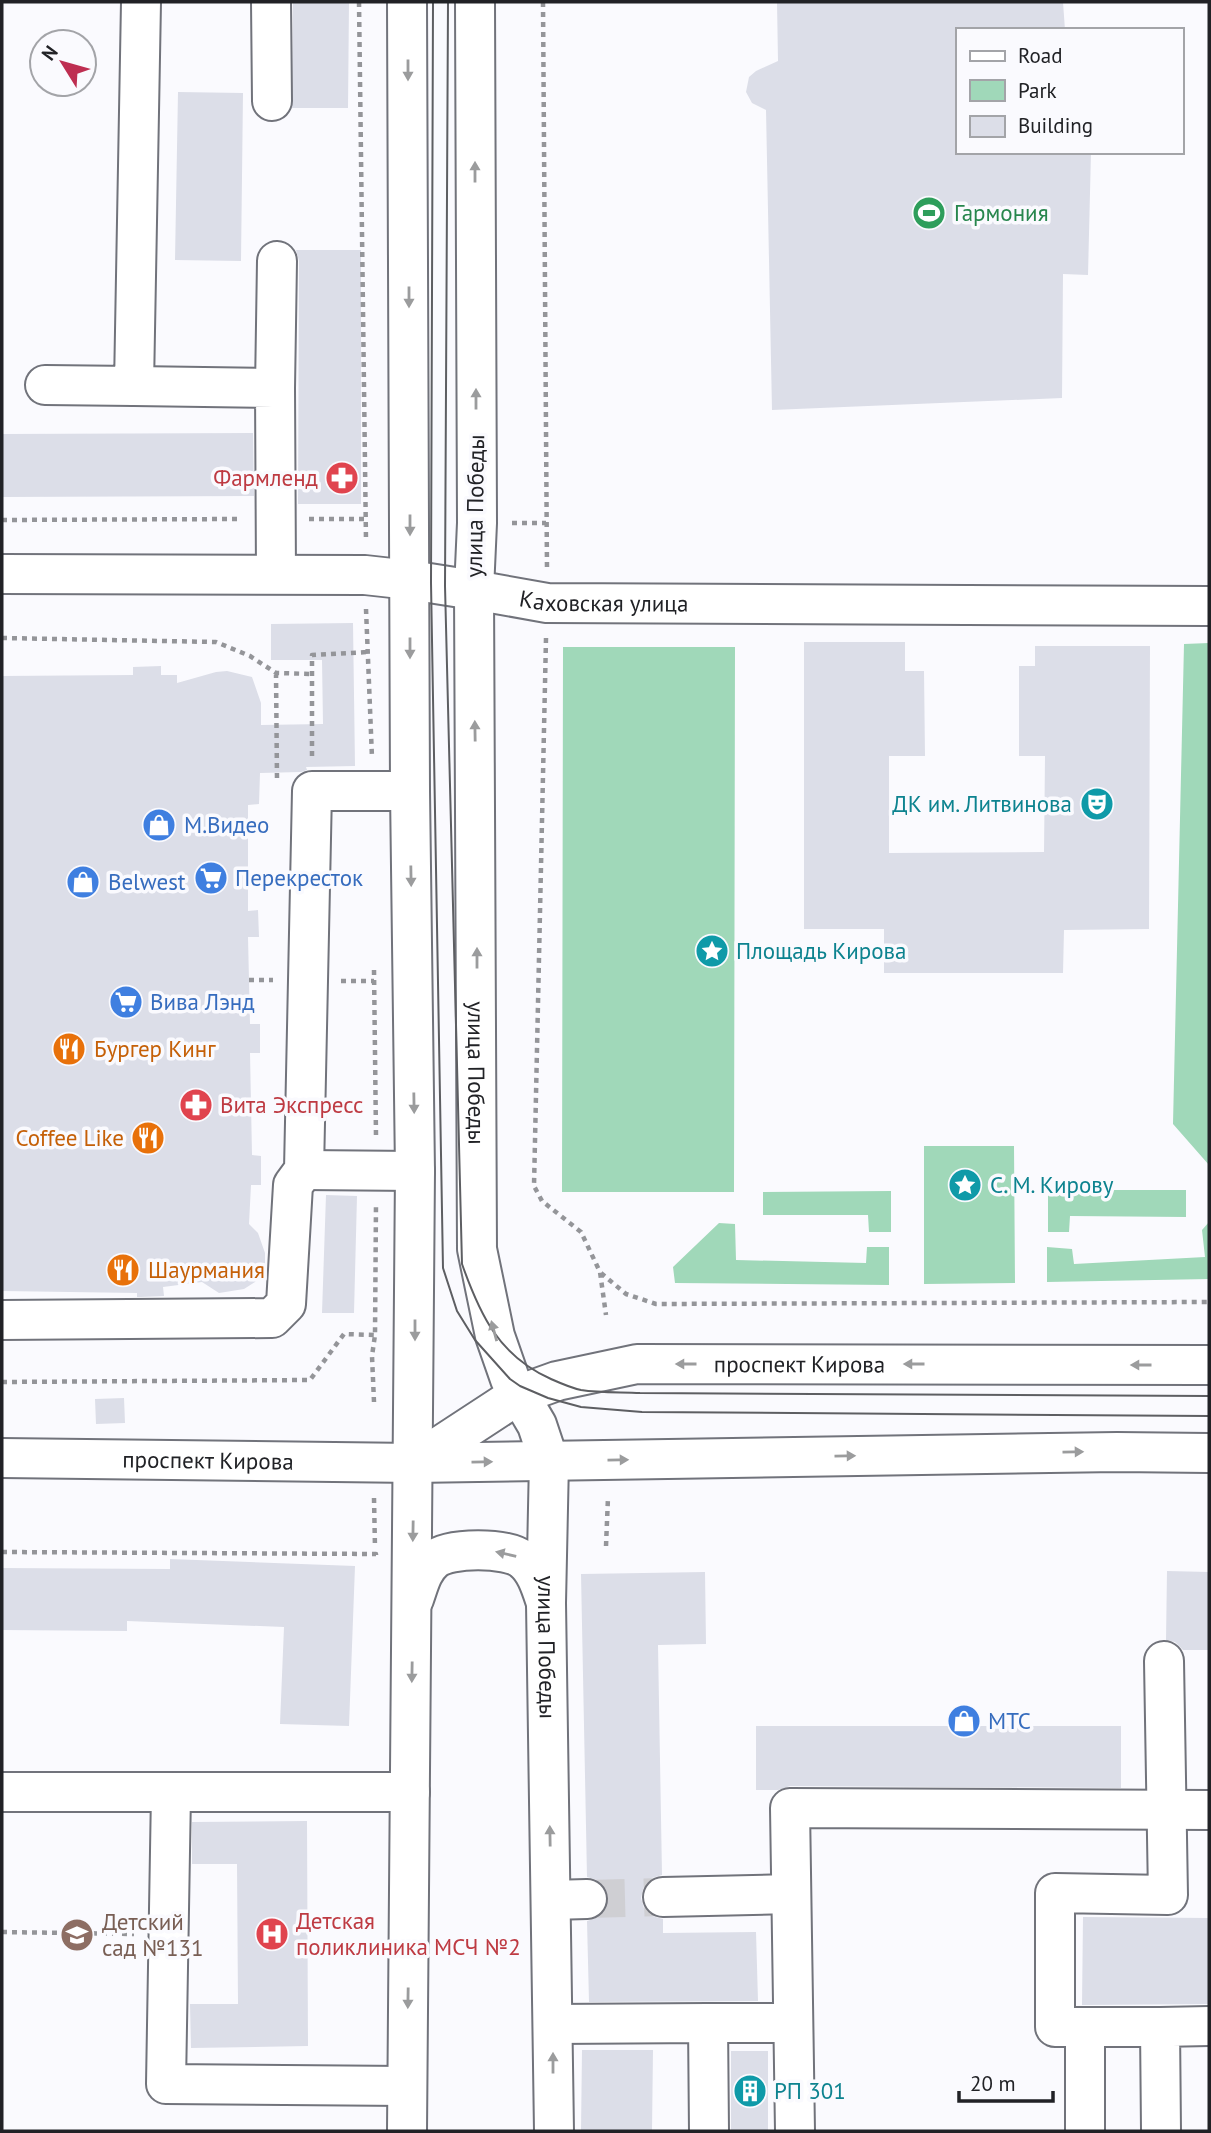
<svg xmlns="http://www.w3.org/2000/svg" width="1211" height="2133" font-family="'PT Sans',sans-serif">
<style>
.green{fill:#a0d8b9}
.building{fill:#dcdee8}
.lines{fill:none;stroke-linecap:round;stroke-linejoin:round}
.minor-tunnel{stroke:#cfcfd3;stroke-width:38;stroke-dasharray:38 19;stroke-linecap:butt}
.minor-casing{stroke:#71737b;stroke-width:42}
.major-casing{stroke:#71737b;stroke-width:42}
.path{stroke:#949599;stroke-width:4.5;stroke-dasharray:5 5;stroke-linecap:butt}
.minor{stroke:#fff;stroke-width:38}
.major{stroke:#fff;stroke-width:38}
.tram{stroke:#5d5e62;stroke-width:2}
.oneway{fill:#9b9c9d}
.labels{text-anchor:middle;stroke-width:7;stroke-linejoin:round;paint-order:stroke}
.leisure-label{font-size:23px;fill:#27864d;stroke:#fafafe;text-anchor:start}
.health-label{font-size:23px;fill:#be3a42;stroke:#fafafe;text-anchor:start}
.street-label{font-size:23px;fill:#212226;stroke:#fafafe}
.culture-label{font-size:23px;fill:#0d838f;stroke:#fafafe;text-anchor:start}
.shop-label{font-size:23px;fill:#366cbe;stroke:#fafafe;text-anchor:start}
.food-label{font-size:23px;fill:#c56008;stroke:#fafafe;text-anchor:start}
.education-label{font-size:23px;fill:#785e54;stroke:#fafafe;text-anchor:start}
</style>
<rect width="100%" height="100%" fill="#fafafe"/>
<path class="green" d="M1209,643V1165L1173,1124L1184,644Z
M563,647H735L734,1192H562Z
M924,1146H1014L1015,1283L924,1284Z
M1048,1190H1186V1217L1070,1216L1069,1232H1048Z
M891,1191V1232H869L868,1215H763V1192Z
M1209,1222V1279L1047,1282V1247L1072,1249L1074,1264L1205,1257L1202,1230Z
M719,1223L735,1224L736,1260L866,1263L867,1247H889V1285L675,1283L673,1267Z"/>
<path class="building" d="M293,2H349L348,108H292Z
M777,2H1063L1065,30H957V152H1091L1088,275L1063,274L1062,398L772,410L766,110L752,103L746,92L749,77L756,71L778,61Z
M178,92L243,93L241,261L175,260Z
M296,250H361V504H298L299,261Z
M253,433L254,496L3,497V434Z
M353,623L355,766L306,767L307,770L301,772L260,773L259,804L248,805V911L258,910L259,937H248L250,1024H260V1053H250L252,1155L261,1156V1185H251L249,1224L258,1233L265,1253V1264L261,1274L255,1282L244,1289L219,1293L202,1282L163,1287L164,1296L141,1297H137V1293L2,1291V676L133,675V667L161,666V675H177V683L216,672L227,671L252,677L261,703V725L323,724L322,660H271V624Z
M804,642H905V671H924L925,756H889V853L1044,852L1045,756H1019V666H1035V646H1150L1149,929L1064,930L1063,973H884V929H804Z
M326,1195L357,1196L354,1313H322Z
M124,1398L125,1423L96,1424L95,1399Z
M170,1559L355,1566L349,1726L280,1724L284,1627L127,1621V1631L2,1630V1568L170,1569Z
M1167,1571L1209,1572V1650H1183L1175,1642L1166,1640Z
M705,1572L706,1644L658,1645L662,1875L652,1878L644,1886L641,1898L644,1908L652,1916L663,1919V1933L756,1932L758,2001L589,2002L587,1921L599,1917L606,1910L609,1899L605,1887L597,1880L587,1877L581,1574Z
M756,1726H1121V1788L790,1786L778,1790H756Z
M307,1821L308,2046L191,2048L190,2004H238L237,1864H192V1822Z
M1083,1917L1209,1918V2004L1082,2005Z
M582,2050H653L652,2131H581Z
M731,2051H768V2131H731Z"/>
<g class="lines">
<path class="minor-tunnel" d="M587,1899L663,1897"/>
<defs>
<g id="minor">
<path d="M271,2L272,101"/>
<path d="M45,385L134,386L141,2"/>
<path d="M134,386L275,388L276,574"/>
<path d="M275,388L277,261"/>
<path d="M2,574L365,575L410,580"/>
<path id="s1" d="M474,590L547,603L1209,606"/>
<path d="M304,1170L415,1171"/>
<path d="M2,1320L272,1318L286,1304L293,1185L304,1170L312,791H410"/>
<path d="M2,1792H410"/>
<path d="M171,1793L166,2084L406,2086"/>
<path d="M663,1897L791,1894"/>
<path d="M551,1900L587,1899"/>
<path d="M708,2023H793"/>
<path d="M553,2024L708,2023L709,2131"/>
<path d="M1085,2027V2131"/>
<path d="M1160,2027H1055V1893L1168,1895L1164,1661"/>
<path d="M795,2131L790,1808L1209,1810"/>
<path d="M1161,2131L1160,2027L1209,2026"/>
</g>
<g id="major">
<path id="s2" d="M475,2L477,523L474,590L477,1249L495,1336L510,1379L537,1425L549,1461L546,1603L554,2131"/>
<path d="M410,580L474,590"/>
<path id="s3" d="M2,1458L414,1463L1117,1452L1209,1453"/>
<path id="s4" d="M414,1463L518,1395L557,1381L637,1364L1209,1365"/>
<path d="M414,1599C419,1585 422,1570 434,1560C449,1547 507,1547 523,1560C536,1570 541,1588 546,1603"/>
<path d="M407,2131L415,1171L410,791L407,2"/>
</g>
</defs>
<use href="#minor" class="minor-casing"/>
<use href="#major" class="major-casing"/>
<path class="path" d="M359,2L366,541
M543,2L547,570
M309,519H367
M2,520L241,519
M512,523H546
M366,609L372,758
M2,638L216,642L250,656L276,673L313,674
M546,638L534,1186L542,1201L581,1232L600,1272L606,1315
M276,673L277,780
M312,756V655L368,652
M374,970L376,1136
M249,980H273
M341,981H374
M601,1273L626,1294L656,1304L1209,1302
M2,1382L310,1380L344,1334L375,1335
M374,1402L372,1356L375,1335L376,1204
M374,1498L375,1548
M606,1546L608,1497
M2,1552L376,1554V1557
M2,1932L134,1934"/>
<use href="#minor" class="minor"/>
<use href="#major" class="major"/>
<path class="tram" d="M433,2L431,583L443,1268L457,1311L475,1340L510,1379L520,1386L548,1398L581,1407L642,1412L1209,1416
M448,2L445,586L462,1264C480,1315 499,1356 551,1379C560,1383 571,1388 581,1390C600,1393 621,1392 640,1393L1209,1396"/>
</g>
<defs><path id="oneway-solid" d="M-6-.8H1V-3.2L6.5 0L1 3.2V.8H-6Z" transform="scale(1.75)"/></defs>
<g class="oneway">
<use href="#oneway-solid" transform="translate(408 70) rotate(90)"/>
<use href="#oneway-solid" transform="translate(475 172) rotate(-90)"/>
<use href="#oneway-solid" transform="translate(409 297) rotate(90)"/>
<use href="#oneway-solid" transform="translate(476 399) rotate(-90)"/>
<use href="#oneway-solid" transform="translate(410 525) rotate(90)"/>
<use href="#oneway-solid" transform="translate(410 648) rotate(90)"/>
<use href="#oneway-solid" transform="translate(475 731) rotate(-91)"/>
<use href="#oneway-solid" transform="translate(411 876) rotate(89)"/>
<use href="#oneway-solid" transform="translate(477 958) rotate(-90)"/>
<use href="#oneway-solid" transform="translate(414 1103) rotate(89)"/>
<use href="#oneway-solid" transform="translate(415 1330) rotate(90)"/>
<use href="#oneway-solid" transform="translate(494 1331) rotate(-105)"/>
<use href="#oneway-solid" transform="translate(686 1364) rotate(-180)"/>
<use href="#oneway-solid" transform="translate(914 1364) rotate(-180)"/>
<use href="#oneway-solid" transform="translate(1141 1365) rotate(-180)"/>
<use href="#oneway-solid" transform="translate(1073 1452) rotate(-1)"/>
<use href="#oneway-solid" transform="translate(845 1456) rotate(-1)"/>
<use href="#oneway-solid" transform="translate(618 1460) rotate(-1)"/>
<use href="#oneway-solid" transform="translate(482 1462) rotate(-1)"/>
<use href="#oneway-solid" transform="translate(413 1531) rotate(91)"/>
<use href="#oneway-solid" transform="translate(506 1554) rotate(-167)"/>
<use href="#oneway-solid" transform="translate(412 1672) rotate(91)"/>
<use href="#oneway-solid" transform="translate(550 1836) rotate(-91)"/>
<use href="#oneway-solid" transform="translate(408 1998) rotate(91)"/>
<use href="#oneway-solid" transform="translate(553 2063) rotate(-90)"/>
</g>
<defs>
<symbol id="stadium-disc" viewBox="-11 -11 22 22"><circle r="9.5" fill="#2e9e5b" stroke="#fafafe"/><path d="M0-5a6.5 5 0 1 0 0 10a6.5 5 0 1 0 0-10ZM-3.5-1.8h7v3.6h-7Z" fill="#fff"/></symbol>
<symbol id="pharmacy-disc" viewBox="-11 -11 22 22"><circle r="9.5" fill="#e0444e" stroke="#fafafe"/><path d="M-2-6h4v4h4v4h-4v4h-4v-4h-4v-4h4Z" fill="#fff"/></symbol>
<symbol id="theatre-disc" viewBox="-11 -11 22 22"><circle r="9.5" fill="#0f9aa8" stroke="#fafafe"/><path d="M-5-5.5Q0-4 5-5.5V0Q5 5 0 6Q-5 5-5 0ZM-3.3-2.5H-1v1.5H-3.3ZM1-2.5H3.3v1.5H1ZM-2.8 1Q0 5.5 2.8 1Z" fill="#fff"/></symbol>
<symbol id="shop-disc" viewBox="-11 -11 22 22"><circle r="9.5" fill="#3f7fe0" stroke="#fafafe"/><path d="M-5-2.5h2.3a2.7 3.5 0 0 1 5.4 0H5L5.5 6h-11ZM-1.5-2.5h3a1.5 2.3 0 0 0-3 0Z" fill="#fff"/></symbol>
<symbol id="supermarket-disc" viewBox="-11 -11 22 22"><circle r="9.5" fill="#3f7fe0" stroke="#fafafe"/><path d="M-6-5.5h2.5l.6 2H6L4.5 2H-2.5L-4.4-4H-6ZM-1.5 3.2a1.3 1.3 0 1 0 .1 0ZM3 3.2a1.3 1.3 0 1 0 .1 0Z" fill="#fff"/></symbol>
<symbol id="sight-disc" viewBox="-11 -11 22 22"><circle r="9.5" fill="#0f9aa8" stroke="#fafafe"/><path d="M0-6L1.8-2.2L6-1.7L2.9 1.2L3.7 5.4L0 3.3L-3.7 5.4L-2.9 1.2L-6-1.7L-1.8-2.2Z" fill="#fff"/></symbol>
<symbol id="restaurant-disc" viewBox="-11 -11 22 22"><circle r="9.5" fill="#e8710a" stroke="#fafafe"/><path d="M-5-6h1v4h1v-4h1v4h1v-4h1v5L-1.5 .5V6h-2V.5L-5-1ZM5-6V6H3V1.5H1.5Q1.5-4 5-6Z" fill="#fff"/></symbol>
<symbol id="hospital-disc" viewBox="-11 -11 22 22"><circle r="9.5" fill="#e0444e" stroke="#fafafe"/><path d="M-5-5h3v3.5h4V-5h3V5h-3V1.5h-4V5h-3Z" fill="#fff"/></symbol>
<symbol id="school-disc" viewBox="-11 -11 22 22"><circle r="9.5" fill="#8d6e63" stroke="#fafafe"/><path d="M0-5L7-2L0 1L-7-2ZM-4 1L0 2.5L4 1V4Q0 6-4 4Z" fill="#fff"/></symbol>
<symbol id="building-disc" viewBox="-11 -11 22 22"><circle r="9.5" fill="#0f9aa8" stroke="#fafafe"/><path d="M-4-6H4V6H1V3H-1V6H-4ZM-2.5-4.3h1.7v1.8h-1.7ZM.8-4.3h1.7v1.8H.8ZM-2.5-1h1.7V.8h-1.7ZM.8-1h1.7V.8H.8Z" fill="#fff"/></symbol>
</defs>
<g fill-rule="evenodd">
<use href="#stadium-disc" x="910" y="194" width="38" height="38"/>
<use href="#pharmacy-disc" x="323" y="459" width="38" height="38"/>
<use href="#theatre-disc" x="1078" y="785" width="38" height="38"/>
<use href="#shop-disc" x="140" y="806" width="38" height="38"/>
<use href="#supermarket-disc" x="192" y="859" width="38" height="38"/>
<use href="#shop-disc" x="64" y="863" width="38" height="38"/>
<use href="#sight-disc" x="693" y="932" width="38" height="38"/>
<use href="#supermarket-disc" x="107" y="983" width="38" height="38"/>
<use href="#restaurant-disc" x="50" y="1030" width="38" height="38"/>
<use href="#pharmacy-disc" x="177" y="1086" width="38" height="38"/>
<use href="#restaurant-disc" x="129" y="1119" width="38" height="38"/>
<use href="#sight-disc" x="946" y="1166" width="38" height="38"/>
<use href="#restaurant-disc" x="104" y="1251" width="38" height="38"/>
<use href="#shop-disc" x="945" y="1702" width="38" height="38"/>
<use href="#hospital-disc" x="253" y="1915" width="38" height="38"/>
<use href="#school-disc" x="58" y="1916" width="38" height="38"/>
<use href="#building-disc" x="731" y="2072" width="38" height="38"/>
</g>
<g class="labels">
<g class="leisure-label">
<text x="954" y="221">Гармония</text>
</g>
<g class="health-label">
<text x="318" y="486" text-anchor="end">Фармленд</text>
<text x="220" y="1113">Вита Экспресс</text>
<text x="296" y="1929">Детская<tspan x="296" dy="26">поликлиника МСЧ №2</tspan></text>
</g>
<g class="street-label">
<text transform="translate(475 506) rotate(-89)" y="8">улица Победы</text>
<text dy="8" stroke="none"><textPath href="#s1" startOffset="131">Каховская улица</textPath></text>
<text dy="8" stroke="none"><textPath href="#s2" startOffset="1071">улица Победы</textPath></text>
<text dy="8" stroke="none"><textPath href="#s4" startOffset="410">проспект Кирова</textPath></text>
<text dy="8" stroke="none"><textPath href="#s3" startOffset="206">проспект Кирова</textPath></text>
<text dy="8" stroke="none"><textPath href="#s2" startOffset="1659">улица Победы</textPath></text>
</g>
<g class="culture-label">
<text x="1072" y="812" text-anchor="end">ДК им. Литвинова</text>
<text x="736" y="959">Площадь Кирова</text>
<text x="990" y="1193">С. М. Кирову</text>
<text x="774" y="2099">РП 301</text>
</g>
<g class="shop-label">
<text x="184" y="833">М.Видео</text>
<text x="235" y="886">Перекресток</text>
<text x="108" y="890">Belwest</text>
<text x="150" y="1010">Вива Лэнд</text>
<text x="988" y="1729">МТС</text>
</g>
<g class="food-label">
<text x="94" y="1057">Бургер Кинг</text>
<text x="124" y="1146" text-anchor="end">Coffee Like</text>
<text x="148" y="1278">Шаурмания</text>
</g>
<g class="education-label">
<text x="102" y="1930">Детский<tspan x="102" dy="26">сад №131</tspan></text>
</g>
</g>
<rect width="1211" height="2133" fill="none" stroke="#212226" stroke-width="7"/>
<rect x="956" y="28" width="228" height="126" fill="#fafafe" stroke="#a3a4a8" stroke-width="2"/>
<rect x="970" y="51" width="35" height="10" fill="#ffffff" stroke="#a3a4a8" stroke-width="2"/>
<text x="1018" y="63" font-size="21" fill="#212226">Road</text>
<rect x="970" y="80" width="35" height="21" fill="#a0d8b9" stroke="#a3a4a8" stroke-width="2"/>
<text x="1018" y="98" font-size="21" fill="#212226">Park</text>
<rect x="970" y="116" width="35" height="21" fill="#dcdee8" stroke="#a3a4a8" stroke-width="2"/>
<text x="1018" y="133" font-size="21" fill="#212226">Building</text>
<g transform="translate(63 63) rotate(307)"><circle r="33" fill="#fafafe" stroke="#a3a4a8" stroke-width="2"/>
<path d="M0-5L12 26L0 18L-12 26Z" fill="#be2e51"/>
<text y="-10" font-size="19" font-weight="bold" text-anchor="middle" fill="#212226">N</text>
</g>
<path d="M959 2091v10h94v-10" fill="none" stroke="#212226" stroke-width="3.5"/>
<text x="970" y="2091" font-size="21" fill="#212226" stroke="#fafafe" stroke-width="5" paint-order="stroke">20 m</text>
</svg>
